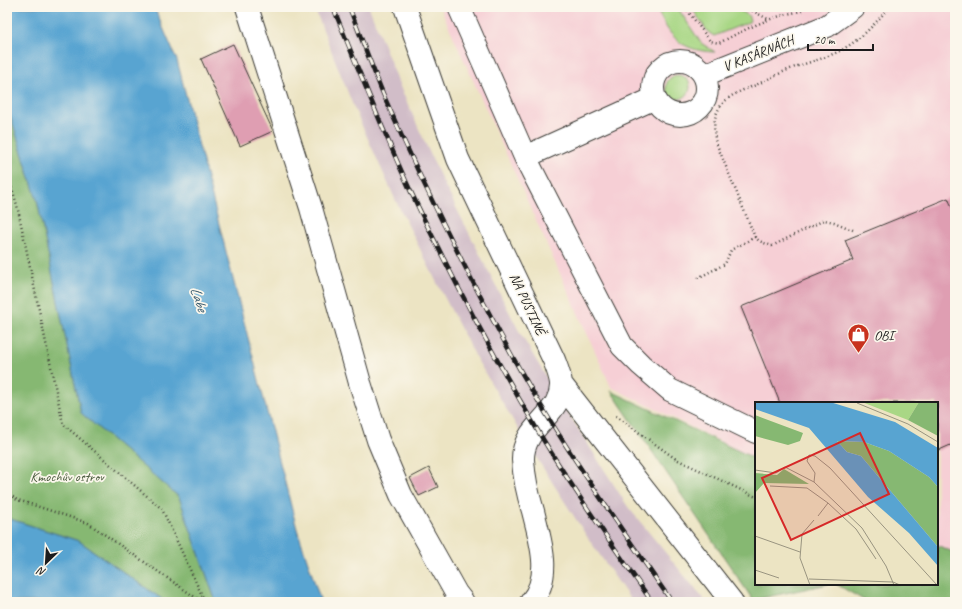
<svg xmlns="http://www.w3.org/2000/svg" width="962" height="609" font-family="Caveat,sans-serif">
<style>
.built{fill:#f6cfd5}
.industrial{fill:#d1bdc8}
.green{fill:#a9d785;stroke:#627a50}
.forest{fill:#86b872;stroke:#516a47}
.water{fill:#58a4d1;stroke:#3a6076}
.building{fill:#df9eb2}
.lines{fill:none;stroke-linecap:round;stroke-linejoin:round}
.minor-casing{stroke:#3b3a35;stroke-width:24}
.path{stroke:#3b3a35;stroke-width:2.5;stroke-dasharray:1 3;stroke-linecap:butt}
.minor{stroke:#fff;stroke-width:22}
.rail-casing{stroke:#1c1c1c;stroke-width:4.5}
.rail{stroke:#fbf7ec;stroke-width:3;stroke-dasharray:9;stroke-linecap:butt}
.labels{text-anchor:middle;stroke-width:3.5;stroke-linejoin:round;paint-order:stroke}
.street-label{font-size:14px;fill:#1c1c1c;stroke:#fbf7ec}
.poi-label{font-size:14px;fill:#1c1c1c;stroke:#fbf7ec;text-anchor:start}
.park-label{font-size:14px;fill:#4d5d41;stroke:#fbf7ec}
.water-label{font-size:15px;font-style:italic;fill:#37596d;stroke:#fbf7ec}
.inset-road{fill:none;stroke:#999480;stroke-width:1}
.view{fill:#d62828;fill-opacity:0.15;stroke:#d62828;stroke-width:2}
.inset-edge{fill:none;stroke:#1c1c1c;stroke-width:2}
</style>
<rect width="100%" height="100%" fill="#fbf7ec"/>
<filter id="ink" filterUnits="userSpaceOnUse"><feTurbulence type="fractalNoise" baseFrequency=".025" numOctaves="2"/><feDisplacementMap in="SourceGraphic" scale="8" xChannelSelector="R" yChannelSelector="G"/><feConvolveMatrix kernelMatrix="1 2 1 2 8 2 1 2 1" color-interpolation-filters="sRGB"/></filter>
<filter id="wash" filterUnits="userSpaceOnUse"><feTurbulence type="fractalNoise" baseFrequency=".012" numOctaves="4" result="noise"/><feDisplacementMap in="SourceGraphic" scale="16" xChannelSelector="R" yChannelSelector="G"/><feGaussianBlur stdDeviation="0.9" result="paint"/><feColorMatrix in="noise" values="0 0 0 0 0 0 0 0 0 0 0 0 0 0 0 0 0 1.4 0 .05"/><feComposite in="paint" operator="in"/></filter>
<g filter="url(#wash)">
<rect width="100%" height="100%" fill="#ece4c3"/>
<path class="built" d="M440,7H955V558L937,549V403H756V459L611,387Z"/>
<path class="industrial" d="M314,7H369L401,89L441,178L520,333L563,405L628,507L706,602H632L586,535L520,432L476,358L437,283L395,199L354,108Z"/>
<path class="green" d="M656,7H677L701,43L715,52C681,51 669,37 656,7Z
M691,7H733L748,15L750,20L749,22L714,36L708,32Z
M666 87a12 12 0 1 1 24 0a12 12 0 1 1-24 0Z"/>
<path class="forest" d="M7,105L37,200L81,413L179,497L216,602H166L79,541L7,518Z
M611,391L756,459V584H828L753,600Z
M937,545L955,553V602H867L836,584H937Z"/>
<path class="water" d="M7,7H154L177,60L297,529L321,602H216L179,497L81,413L37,200L7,105Z
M7,518L79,541L166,602H7Z"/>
<g id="blocks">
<path class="building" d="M233,44L273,131L240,146L201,59Z
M948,198L955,214V443L937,451V403H780L741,307L853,260L845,240Z
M429,468L438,487L419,496L410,478Z"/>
</g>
</g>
<g filter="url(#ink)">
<use href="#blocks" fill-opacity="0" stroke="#3b3a35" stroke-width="1"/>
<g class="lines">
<defs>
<path id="minor" d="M247,7L311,208L360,383L378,440L401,495L456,593L463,602
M405,7L458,159L554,360C557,368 560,375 561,383C563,415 522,425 523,460C524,477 528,495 533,511C540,540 553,576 531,602
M459,7L525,157L655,98
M653 88a27 27 0 1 1 54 0a27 27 0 1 1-54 0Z
M704,75L827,26L853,7
M525,157L622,346L641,365L670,390L756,432
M561,384L732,602"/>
</defs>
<use href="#minor" class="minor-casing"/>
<path class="path" d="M685,7L710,41L719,43C746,29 771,16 802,11
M745,7L768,19
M7,172L17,205L63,424L162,509L205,602
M853,230L834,222L824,220L772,246L759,241L755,237L715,140C714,128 713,117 720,107C728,95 743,90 756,85C770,78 784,71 798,66C810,62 822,59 833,54C855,45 874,26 889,7
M698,278L725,264L731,250L755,237
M616,416L676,459L756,497
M7,491L15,499L88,523L202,602"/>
<use href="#minor" class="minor"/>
<defs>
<path id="rail" d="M333,7C358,69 383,131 411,192C449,272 490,350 535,426C571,487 612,544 652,602
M349,7C361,37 372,67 384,96C420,179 461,261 504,341C553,432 613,517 672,602"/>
</defs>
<use href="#rail" class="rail-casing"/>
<use href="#rail" class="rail"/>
</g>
</g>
<defs>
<symbol id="shop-pin" viewBox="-11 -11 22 30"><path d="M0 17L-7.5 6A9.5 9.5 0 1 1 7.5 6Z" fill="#c8321e" stroke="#fbf7ec"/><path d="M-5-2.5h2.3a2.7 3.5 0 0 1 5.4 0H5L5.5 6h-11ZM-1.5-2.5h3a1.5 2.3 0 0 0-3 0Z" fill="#fff"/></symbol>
</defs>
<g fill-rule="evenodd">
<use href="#shop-pin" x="846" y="322" width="25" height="34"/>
</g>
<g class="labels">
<g class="street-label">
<text transform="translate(758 53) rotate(-22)" y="5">V KASÁRNÁCH</text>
<text transform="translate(528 304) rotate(65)" y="5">NA PUSTINĚ</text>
</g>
<g class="poi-label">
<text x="874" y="340">OBI</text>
</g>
<g class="park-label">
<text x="67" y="481">Kmochův ostrov</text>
</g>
<g class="water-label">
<text transform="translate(199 299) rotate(71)" y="5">Labe</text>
</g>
</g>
<g transform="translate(755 402)">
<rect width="183" height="183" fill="#ece4c3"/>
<path d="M107,0H164L153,18Z" fill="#a9d785"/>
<path d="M164,0H183V34L153,18ZM0,13L48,31L45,39L33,43L0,34ZM82,39L109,40L134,49L174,75L183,85V145L106,54L92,50ZM29,67L54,82L9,81L0,91V71L22,73Z" fill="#86b872"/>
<path d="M0,0H75L140,20L183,46V85L174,75L134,49L109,40L82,39L92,50L106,54L183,145V164L154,131L113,95L54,26L0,7Z" fill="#58a4d1"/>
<path class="inset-road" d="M102,1L153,22L183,40M0,68L21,71L30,65L59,80M15,84L52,86L73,101M63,114L73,101L101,127L121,157M0,134L45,150M0,168L24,176M54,177L138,180L145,183M55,183L45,156L47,132L59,118M139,183L131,164L107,126L59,80L60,71L52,59L54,53L60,54L75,66L182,183"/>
<path class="view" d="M105,31L134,92L36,138L7,76Z"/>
<rect width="183" height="183" class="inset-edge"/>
</g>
<rect width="962" height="609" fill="none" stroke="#fbf7ec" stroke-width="24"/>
<g transform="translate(46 563) rotate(205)" stroke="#fbf7ec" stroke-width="3" paint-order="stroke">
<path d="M0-3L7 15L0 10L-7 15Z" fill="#1c1c1c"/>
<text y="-6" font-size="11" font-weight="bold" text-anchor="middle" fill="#1c1c1c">N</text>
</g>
<path d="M808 44v6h65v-6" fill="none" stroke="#1c1c1c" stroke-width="2"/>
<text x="814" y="44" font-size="12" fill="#1c1c1c" stroke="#fbf7ec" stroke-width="3" paint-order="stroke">20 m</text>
</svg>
